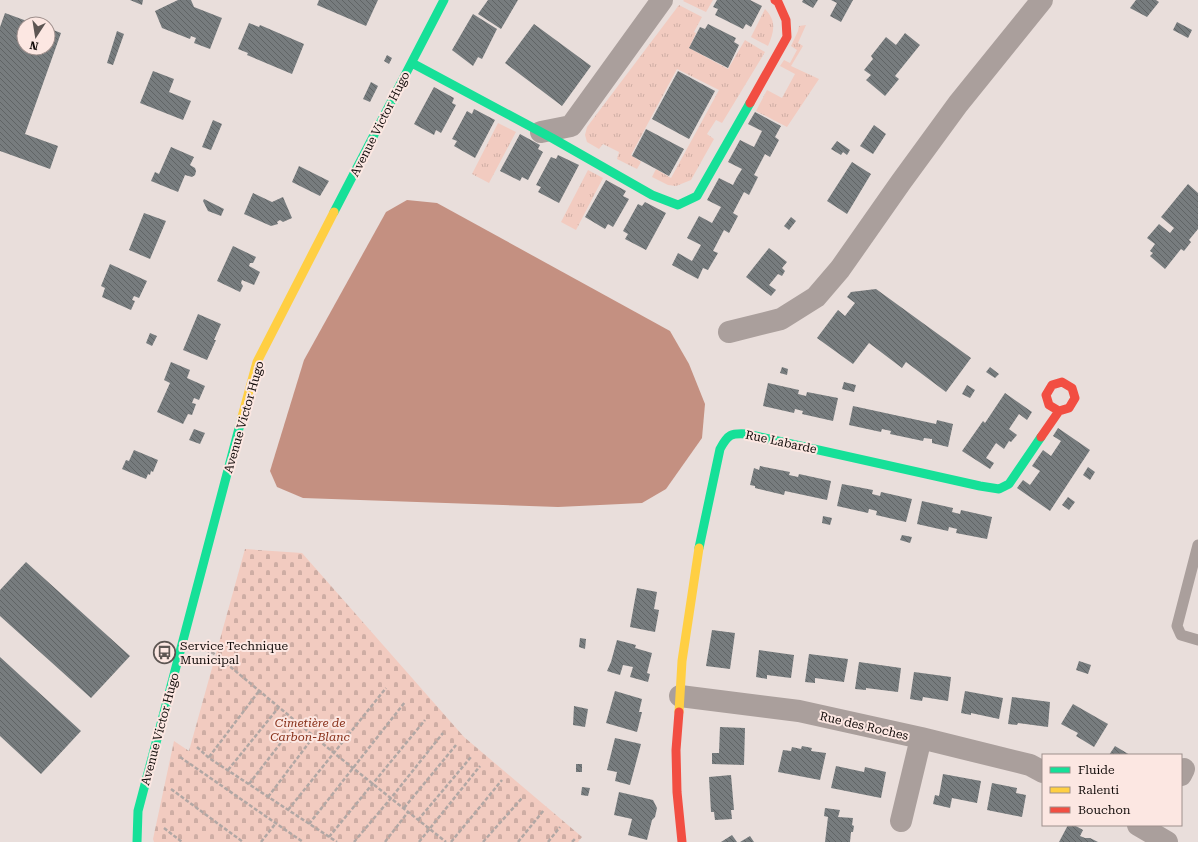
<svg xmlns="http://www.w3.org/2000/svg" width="1198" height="842" font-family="'Roboto Serif',serif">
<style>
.grass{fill:url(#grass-tufts)}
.cemetery{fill:url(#cemetery-stones)}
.water{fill:#c49081}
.building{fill:url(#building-back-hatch)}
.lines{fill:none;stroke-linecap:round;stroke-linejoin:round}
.path{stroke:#b1a7a4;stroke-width:2.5;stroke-dasharray:4 2;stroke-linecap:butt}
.lane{stroke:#aa9f9c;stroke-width:11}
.street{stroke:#aa9f9c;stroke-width:22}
.fast{stroke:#16e098;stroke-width:9}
.slow{stroke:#ffcf43;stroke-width:9}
.jam{stroke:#f24e42;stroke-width:9}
.labels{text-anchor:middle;stroke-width:4;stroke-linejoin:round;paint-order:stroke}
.street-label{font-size:12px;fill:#120c0a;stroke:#fce7e2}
.poi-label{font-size:12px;fill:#120c0a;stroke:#fce7e2;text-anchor:start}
.park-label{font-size:12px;font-style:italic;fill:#89321b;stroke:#fce7e2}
</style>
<defs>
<pattern id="grass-tufts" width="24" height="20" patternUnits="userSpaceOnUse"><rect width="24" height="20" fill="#f2cbc0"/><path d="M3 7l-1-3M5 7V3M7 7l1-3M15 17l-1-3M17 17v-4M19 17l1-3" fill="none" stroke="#ceada4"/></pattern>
<pattern id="cemetery-stones" width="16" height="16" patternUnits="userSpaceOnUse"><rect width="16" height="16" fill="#f2cbc0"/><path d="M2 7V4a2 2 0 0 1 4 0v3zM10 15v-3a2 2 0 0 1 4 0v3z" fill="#ceada4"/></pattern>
<pattern id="building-back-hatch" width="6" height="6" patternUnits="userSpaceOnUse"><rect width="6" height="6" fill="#777c7e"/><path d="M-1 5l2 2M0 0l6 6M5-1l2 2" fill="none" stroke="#606465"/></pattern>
</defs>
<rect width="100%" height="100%" fill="#e9dedb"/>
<path class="grass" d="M684,0H713L706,12L683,1Z
M679,5L702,17L694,32L696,33L689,48L728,69L745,40L765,52L722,123L716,120L707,134L714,139L691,180L676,186L668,185L652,177L656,169L671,178L719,90L677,69L631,155L641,162L637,169L617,159L619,152L603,144L599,149L587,142L585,135L587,127Z
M765,9C777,21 774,32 768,46L751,37Z
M806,25L798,43L803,46L791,66L819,79L787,127L756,111L767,90L782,98L795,74L780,66L784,60L790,63L797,50L791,46L798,31L799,26Z
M498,123L516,132L489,183L472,174Z
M588,170L603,178L576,230L561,222Z"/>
<path class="cemetery" d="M245,549L302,553L464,737L582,837L578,842H154L153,839L174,741L189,751Z"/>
<path class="water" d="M407,200L437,203L670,331L689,364L705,404L702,438L666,489L642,503L558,507L303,498L277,487L270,471L304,360L386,212Z"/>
<path class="building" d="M130,0H143L142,5Z
M178,0H191L194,7L222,18L210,49L194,43L196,38L191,36L190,39L162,28L155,11Z
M319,0H378L366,26L317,5Z
M488,0H518L501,29L478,14Z
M717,0H750L762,6L751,27L746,24L743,29L715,15L718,9L713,7Z
M803,0H818L813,8L802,2Z
M831,0H853L841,22L830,16L837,3Z
M1136,0H1156L1159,2L1147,17L1130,8Z
M5,13L35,24H24V48H48V28L61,33L25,134L58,146L50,169L0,151V27Z
M473,14L497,29L482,59L478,57L473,66L452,50Z
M1177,22L1192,30L1188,38L1173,30Z
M249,23L259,27L260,25L304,44L292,74L247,55L248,53L238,49Z
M534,24L591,66L562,106L505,63Z
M708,24L736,38L734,42L739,45L728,68L689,48L700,27L705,29Z
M117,31L124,34L113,65L107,63Z
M905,33L920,45L895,76L899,79L885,96L866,80L871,75L864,70L873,59L871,56L886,37L896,45Z
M387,55L392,58L389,64L384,61Z
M153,71L174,79L169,92L191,101L183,120L140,103Z
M678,71L715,91L689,139L652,119Z
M371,82L378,86L370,102L363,99Z
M434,87L454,98L452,103L456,105L441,133L436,130L434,135L414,124Z
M474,109L495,120L475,158L454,146L457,141L452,139L467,111L472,114Z
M755,112L781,126L775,137L779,140L770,157L765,154L754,175L758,177L749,195L744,192L733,213L738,216L729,233L724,230L713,251L718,253L708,270L703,268L698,279L672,265L678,253L692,261L701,245L687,238L699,216L712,223L721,207L707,200L719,178L733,185L737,177L742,169L728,162L740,140L754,147L762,131L748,124Z
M213,120L222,124L211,150L202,147Z
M874,125L886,134L873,154L860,146Z
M646,129L684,149L669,176L632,156Z
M520,134L540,145L538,149L543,152L528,180L522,177L520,181L500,171Z
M837,141L850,150L847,155L843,152L841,155L831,149Z
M171,147L194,157L190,165L195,168L196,171L195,175L192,177L185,175L178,192L151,181L155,172L159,174Z
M558,155L579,165L559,203L538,192L541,187L536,185L551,157L556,159Z
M852,162L871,174L847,214L827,201Z
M299,166L329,181L320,196L292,182Z
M606,180L626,191L623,196L629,199L613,227L608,224L605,229L585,217Z
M1188,184L1198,193V229L1189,240L1191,242L1184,251L1181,249L1165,269L1150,256L1153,253L1150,251L1155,244L1147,238L1159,224L1170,233L1174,228L1161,217Z
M253,193L272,202L283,197L292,218L283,222L280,220L277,222L278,224L271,226L244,214Z
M204,199L224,209L221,216L208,211L203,201Z
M645,202L666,213L646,250L625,239L628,234L623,231L638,204L642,206Z
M144,213L166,221L150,259L129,250Z
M791,217L796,221L789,230L784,226Z
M233,246L256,257L253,263H250L249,266L260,272L254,285L242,280L241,283L243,286L240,292L217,281Z
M769,248L787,262L782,268L785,271L782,276L778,274L769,285L776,290L771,296L746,277Z
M110,264L147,281L139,298L134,296L132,300L135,301L131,310L102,297L105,288L101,286Z
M876,289L971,358L946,392L906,362L902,368L869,343L853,364L817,338L838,310L845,316L855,303L847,297L851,292Z
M198,314L221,324L214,340H216L207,360L183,350Z
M150,333L157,336L152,346L146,343Z
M171,362L190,370L187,378L205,386L199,400L194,398L192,403L196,404L192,415L188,414L183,424L157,412L170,383L164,380Z
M782,367L788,369L787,375L780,373Z
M990,367L999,374L995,378L986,372Z
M844,382L856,385L854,392L842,389Z
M768,383L799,390L798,394L806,396L807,392L838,398L833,421L802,414L803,411L795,409L794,413L763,406Z
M967,385L975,390L970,398L962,394Z
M1005,393L1032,412L1027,420L1019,414L1009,429L1017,435L1011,442L1009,441L1004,449L996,443L986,458L994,463L990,469L962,451L983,421L985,423Z
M853,406L936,424L937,420L953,424L948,447L932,443V439L924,438L923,441L890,434L891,431L882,429L881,432L849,425Z
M1058,428L1090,450L1050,511L1017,488L1023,480L1030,485L1040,471L1032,466L1043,450L1051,456L1061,441L1053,436Z
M194,429L205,433L200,444L189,440Z
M134,450L158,460L153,472L151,471L150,475L148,474L146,479L122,469L126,460L129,461Z
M760,466L790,472L789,475L798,477L799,474L831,481L827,500L785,491L784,495L755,488V486L750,485L754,468L759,470Z
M1088,467L1095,472L1090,480L1083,475Z
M842,484L873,490L872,494L880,496L881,492L912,499L906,522L876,515L877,511L869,509L868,513L837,506Z
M1068,497L1075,502L1069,510L1062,505Z
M922,501L953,508L952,512L960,514L961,510L992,517L987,539L956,533L957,529L949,527L948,531L917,524Z
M823,516L832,518L830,525L822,523Z
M902,535L912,537L910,543L900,540Z
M26,562L130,656L91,698L0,616V590Z
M637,588L657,592L654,609L659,610L655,632L630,627Z
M712,630L735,633L730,669L706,666Z
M580,638L586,639L585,649L579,647Z
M617,640L636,645L635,648L652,653L647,673L650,674L648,682L630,677L633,667L623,665L620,675L607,671L611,662Z
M759,650L794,655L791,678L767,675V679L756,677Z
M809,654L848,659L844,682L815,678V683L805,682Z
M0,657L81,731L41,774L0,736Z
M1079,661L1091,665L1088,674L1076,670Z
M859,662L901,668L898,692L866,688V690L855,689Z
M914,672L951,677L948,701L923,697L922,701L910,699Z
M615,691L642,699L639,712H642L637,732L606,723Z
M965,691L1003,698L999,719L971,713V715L961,713Z
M1012,697L1050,702L1048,727L1018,723L1017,725L1008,724Z
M1073,704L1108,724L1094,747L1076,736L1078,733L1061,724Z
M574,706L588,709L585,727L573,725Z
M720,727L745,728L744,765L712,764V753H719Z
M615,738L641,744L630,785L615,781L617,772L607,770Z
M802,746L812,748L811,751L826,753L820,780L778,772L783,750L791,751L792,747L801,749Z
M1115,746L1130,755H1109Z
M576,764H582V772H576Z
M836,766L864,772L865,767L886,772L881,798L831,788Z
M943,774L981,781L977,803L952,798L950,808L933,804L935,795L939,796Z
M731,775L734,810H731L732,819L715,820L714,812H711L709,777Z
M992,783L1017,788L1016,793L1026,795L1022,817L987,810Z
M582,787L590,788L588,796L581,795Z
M619,792L653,800L657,808L655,817L652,820L647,840L628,835L632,819L614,815Z
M825,808L840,810L838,817L853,818L852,825L854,826L853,832H851L850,842H825L828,817L824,816Z
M1068,825H1074L1083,830L1080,836L1085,838H1090L1098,842H1059Z
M732,835L737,842H721Z
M750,836L754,842H740Z"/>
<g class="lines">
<path class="path" d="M200,648L213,653L221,659L334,753L446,842
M197,747L209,758L337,842
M180,757L303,842
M209,757L259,691
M228,770L279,707
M249,784L297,722
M171,789L243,842
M268,797L314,736
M404,808L456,745
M288,810L386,688
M418,820L471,757
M309,824L405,702
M164,828L182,842
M329,837L425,720
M261,842L276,823
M354,842L391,798L443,733
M385,842L408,812
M419,842L480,766
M451,842L502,780
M483,842L522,798
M518,842L544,810
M548,842L560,827
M572,842L575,839"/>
<path class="lane" d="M1198,545L1177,626L1181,635L1198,640"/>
<path class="street" d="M541,132L571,126L662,0
M729,332L781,319L816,297L840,269L901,182L958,104L1042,0
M680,696L799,711L921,738L1030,765L1043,772
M1181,775L1184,769
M901,821L921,738
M1138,825L1167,842"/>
<path class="fast" d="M412,63L552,138L652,195L678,205L697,196L750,103
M334,212L444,0
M699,548L720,449C728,434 731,433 747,434L980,486L999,489L1009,484L1041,437
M137,842L138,811L242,417"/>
<path class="slow" d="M242,417L257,362L334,212
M679,712L682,661L699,548"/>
<path class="jam" d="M750,103L787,37L786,20L778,2L775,0
M1041,437L1059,411L1069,408L1075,398L1072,388L1062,382L1052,385L1046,395L1049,405L1059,411
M679,712L676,750L677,792L682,842"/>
</g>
<defs>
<symbol id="bus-ring" viewBox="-11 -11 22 22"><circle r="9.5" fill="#fce7e2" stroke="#5d5653" stroke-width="1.5"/><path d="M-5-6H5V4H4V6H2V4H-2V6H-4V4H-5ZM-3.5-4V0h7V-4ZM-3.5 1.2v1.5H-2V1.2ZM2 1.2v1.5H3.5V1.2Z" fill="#5d5653"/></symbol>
</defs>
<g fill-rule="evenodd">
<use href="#bus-ring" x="152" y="640" width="25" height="25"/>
</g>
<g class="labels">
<g class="street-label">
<text transform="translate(380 124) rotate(-63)" y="4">Avenue Victor Hugo</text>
<text transform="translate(244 417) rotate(-74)" y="4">Avenue Victor Hugo</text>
<text transform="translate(781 442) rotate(12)" y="4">Rue Labarde</text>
<text transform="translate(864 726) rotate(13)" y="4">Rue des Roches</text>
<text transform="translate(160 729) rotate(-75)" y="4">Avenue Victor Hugo</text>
</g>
<g class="poi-label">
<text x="180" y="650">Service Technique<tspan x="180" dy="14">Municipal</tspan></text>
</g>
<g class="park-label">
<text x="310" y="727">Cimetière de<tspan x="310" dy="14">Carbon-Blanc</tspan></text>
</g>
</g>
<rect x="1042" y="754" width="140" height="72" fill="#fce7e2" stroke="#9e8f8c"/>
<rect x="1050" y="767" width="20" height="6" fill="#16e098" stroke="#9e8f8c"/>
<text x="1078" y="774" font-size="12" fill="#120c0a">Fluide</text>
<rect x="1050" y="787" width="20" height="6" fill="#ffcf43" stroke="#9e8f8c"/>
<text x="1078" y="794" font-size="12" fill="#120c0a">Ralenti</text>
<rect x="1050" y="807" width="20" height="6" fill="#f24e42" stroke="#9e8f8c"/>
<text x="1078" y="814" font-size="12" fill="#120c0a">Bouchon</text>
<g transform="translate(36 36) rotate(192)"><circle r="19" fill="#fce7e2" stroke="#9e8f8c"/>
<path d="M0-3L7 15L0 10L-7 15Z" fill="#5d5653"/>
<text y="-6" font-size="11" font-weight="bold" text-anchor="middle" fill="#120c0a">N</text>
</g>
</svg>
